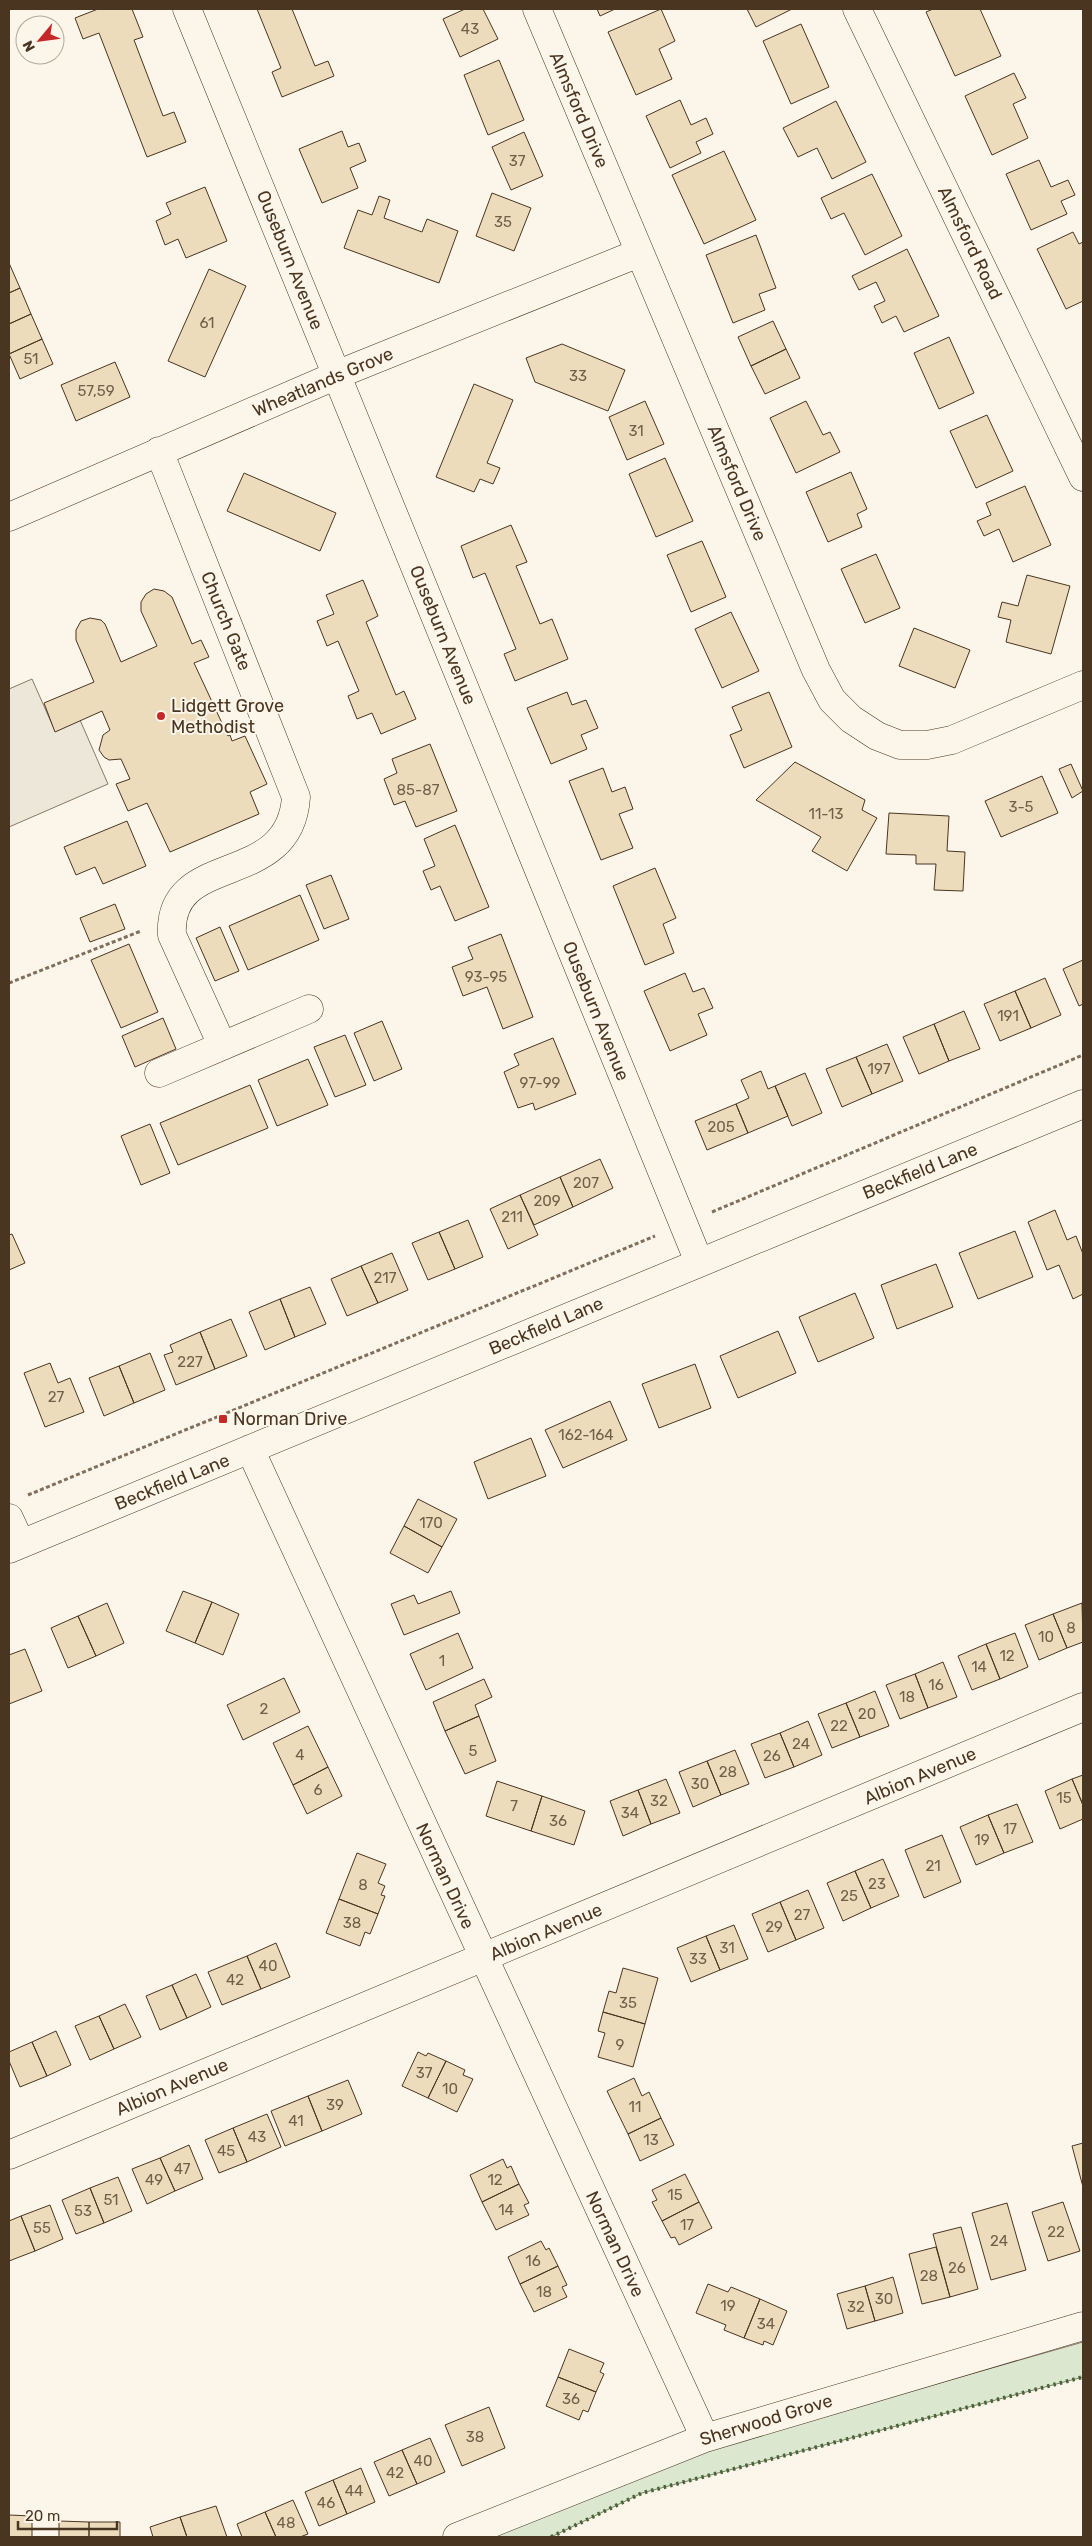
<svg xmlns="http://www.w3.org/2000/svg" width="1092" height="2546" font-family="Rubik,sans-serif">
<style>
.green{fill:#dce7d0;stroke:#887966}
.parking{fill:#ede7d9;stroke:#887966}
.building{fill:#ecdcbc;stroke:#4a3520}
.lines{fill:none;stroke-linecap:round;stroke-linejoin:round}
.minor-casing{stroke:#4a3520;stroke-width:29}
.path{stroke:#7f6f5c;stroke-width:3;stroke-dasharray:4 2.5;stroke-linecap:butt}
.minor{stroke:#fbf6e9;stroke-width:28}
.hedge{stroke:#436837;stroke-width:4;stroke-dasharray:2.5 4;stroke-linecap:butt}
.poi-dot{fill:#c62828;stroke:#fbf6e9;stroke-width:2}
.labels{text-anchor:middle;stroke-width:4;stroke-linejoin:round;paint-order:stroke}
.number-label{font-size:15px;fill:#725f47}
.street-label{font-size:18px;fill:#4a3520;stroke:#fbf6e9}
.poi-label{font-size:18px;fill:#4a3520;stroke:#fbf6e9;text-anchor:start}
</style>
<rect width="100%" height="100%" fill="#fbf6e9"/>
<path class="green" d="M1083,2342V2377L642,2493L551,2537H491L624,2480L732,2442Z"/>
<path class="parking" d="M32,679L55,731L80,720L108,784L9,827V689Z"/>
<path class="building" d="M98,9H132L143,37L134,40L163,116L174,112L186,142L147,157L99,33L83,39L75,18Z
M257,9H292L315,66L328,61L334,76L282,97L272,72L281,68Z
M465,9H483L498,39L460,57L443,19Z
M597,9H615L600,16Z
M661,9L675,41L659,49L672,79L636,95L608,32Z
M747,9H792L756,27Z
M933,9H980L1001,56L955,76L926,12Z
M801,24L829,87L791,104L763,41Z
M499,60L524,120L488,135L464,75Z
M1014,73L1026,98L1013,104L1028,138L992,155L965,96Z
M680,100L691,125L706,118L713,134L696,142L701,153L670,168L646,116Z
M836,101L866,162L832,179L817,148L798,157L783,128Z
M342,131L348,147L359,143L366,161L350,168L358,188L322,203L299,149Z
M524,132L543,176L511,190L492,147Z
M724,151L756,220L704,244L672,175Z
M1039,160L1051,187L1068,180L1075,195L1061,201L1067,214L1031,230L1006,174Z
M872,174L902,236L865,255L844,213L831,219L821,198Z
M205,187L227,241L186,258L178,239L165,245L156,221L171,214L166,203Z
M492,193L531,208L514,251L476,236Z
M379,196L390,200L384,218L422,232L427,219L458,231L439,283L344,248L358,210L372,215Z
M1073,232L1079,244L1083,242V301L1066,309L1037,249Z
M756,235L776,288L759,294L765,310L733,323L706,255Z
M907,249L939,316L904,332L896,316L882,323L874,306L885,301L876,282L859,290L852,276Z
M9,263L20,288L9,293Z
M209,269L246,286L205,377L168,361Z
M20,288L31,314L9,324V293Z
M31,314L42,339L9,354V324Z
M773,321L786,349L751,366L738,337Z
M949,337L974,393L939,409L914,353Z
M42,339L53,364L20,379L9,354Z
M562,344L625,370L608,411L535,382L526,358Z
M786,349L800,378L765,394L751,366Z
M115,362L130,397L76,421L61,385Z
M474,384L513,400L487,463L500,468L493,484L480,479L474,492L436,477Z
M645,401L664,444L627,460L609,417Z
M806,401L823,435L830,432L840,452L796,473L770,418Z
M987,415L1013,471L976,488L950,431Z
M665,458L693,521L656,537L629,474Z
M851,472L867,509L857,514L862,527L828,542L806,492Z
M244,473L336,513L320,551L227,511Z
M1025,486L1051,545L1013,562L999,529L984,536L977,521L991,515L986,503Z
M511,525L527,562L516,566L540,624L552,619L568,659L515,681L504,654L516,649L485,573L473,578L461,546Z
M702,541L726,597L691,612L667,555Z
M876,554L900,608L865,623L841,569Z
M1027,575L1070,586L1051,654L1006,642L1011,620L998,617L1002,602L1018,606Z
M363,580L378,616L366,622L396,695L404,691L416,719L381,734L372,713L357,719L348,696L359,691L338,641L327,646L317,621L334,614L326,595Z
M154,589L164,591L172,597L192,644L201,640L209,657L194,663L228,736L230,735L232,741L245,736L267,784L250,792L259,814L170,852L147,803L128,811L116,784L130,779L121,759L109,760L104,757L99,750L103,735L110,730L102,711L55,732L44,703L94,682L76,640V630L81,621L90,618L101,620L105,624L121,662L157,646L141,611V602L146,594Z
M731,612L759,671L722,688L695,629Z
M914,628L970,650L955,688L899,666Z
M567,692L572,705L586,700L598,728L581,735L587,749L551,764L527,708Z
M769,692L792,747L744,768L730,735L742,730L732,707Z
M430,744L457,811L416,827L405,801L394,805L384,779L397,773L392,759Z
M795,762L865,800L862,810L877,818L847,871L812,851L821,837L756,800Z
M1071,764L1083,791L1072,798L1059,769Z
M603,768L612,792L625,787L633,809L619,814L633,848L601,860L569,781Z
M1042,776L1058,813L1001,837L985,801Z
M889,813L949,816L947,851L965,852L963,891L934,890L936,864H916V855L886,854Z
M127,821L146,866L103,884L95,867L76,875L64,847Z
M455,825L489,907L455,921L440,886L431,890L423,871L435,866L424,839Z
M655,868L676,918L663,924L674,953L645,965L613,886Z
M331,875L349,919L324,929L306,885Z
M300,895L319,940L248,970L229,926Z
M115,904L125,929L90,942L80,918Z
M220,927L239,971L215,981L196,938Z
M501,934L533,1017L503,1029L487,987L463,996L452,967L473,959L468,947Z
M129,944L158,1012L121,1028L91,960Z
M1083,960V1004L1079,1006L1063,969Z
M685,973L693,992L704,988L713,1008L698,1014L707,1035L670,1051L644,991Z
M1045,978L1061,1015L1031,1028L1015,991Z
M1015,991L1031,1028L1000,1041L984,1004Z
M964,1011L980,1049L949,1061L934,1024Z
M163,1018L176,1049L135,1067L122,1036Z
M382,1021L402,1069L374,1081L354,1033Z
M934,1024L949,1061L919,1074L903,1037Z
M345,1035L366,1085L335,1097L314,1047Z
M553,1038L576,1094L535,1110L533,1103L518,1108L504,1072L519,1065L514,1054Z
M887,1044L903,1081L872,1094L856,1057Z
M856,1057L872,1094L842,1107L826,1069Z
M308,1059L328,1105L277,1126L258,1080Z
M761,1071L768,1089L775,1086L788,1116L748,1133L736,1104L749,1098L741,1080Z
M805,1073L822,1113L792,1126L775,1086Z
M250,1085L268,1128L178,1165L160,1123Z
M736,1104L748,1133L707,1150L695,1121Z
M150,1124L170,1173L141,1185L121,1136Z
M600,1159L613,1188L573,1207L560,1177Z
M560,1177L573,1207L534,1225L520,1195Z
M520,1195L538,1235L508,1249L490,1209Z
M1055,1210L1067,1240L1076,1236L1083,1254V1294L1073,1299L1059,1265L1047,1270L1028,1222Z
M468,1220L483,1257L455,1269L439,1232Z
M1015,1231L1033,1277L978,1299L959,1253Z
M439,1232L455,1269L428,1280L412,1243Z
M12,1234L25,1263L9,1270V1235Z
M392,1253L408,1290L378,1303L361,1266Z
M936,1264L953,1307L897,1329L881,1285Z
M361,1266L378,1303L347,1316L331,1279Z
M310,1287L326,1324L295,1337L280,1299Z
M855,1293L874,1338L818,1362L799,1317Z
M280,1299L295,1337L265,1350L249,1312Z
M231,1319L247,1356L215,1369L200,1332Z
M778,1331L796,1373L738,1398L720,1356Z
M200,1332L215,1369L176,1385L164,1355L173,1352L170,1345Z
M150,1353L165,1390L134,1403L119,1366Z
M50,1363L58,1383L70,1378L84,1412L45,1427L24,1373Z
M695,1364L711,1408L659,1428L642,1384Z
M119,1366L134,1403L104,1416L89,1378Z
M610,1401L627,1440L563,1468L545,1430Z
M531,1438L546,1476L488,1499L474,1462Z
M418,1499L457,1519L442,1547L404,1526Z
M404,1526L442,1547L428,1573L390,1553Z
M183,1591L212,1602L195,1643L166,1631Z
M451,1591L460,1613L404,1635L391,1604L414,1595L418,1604Z
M212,1602L239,1614L223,1655L195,1643Z
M107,1603L124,1643L96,1656L78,1616Z
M1082,1603L1083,1642L1067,1648L1053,1614Z
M1053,1614L1067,1648L1039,1660L1025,1625Z
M78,1616L96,1656L68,1668L51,1628Z
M458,1633L473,1668L426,1690L410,1654Z
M1015,1633L1028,1667L1000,1679L986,1644Z
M986,1644L1000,1679L972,1690L958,1656Z
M25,1649L42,1691L9,1704V1655Z
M943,1662L957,1697L928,1708L915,1674Z
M915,1674L928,1708L900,1719L886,1685Z
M284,1678L300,1712L243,1740L227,1705Z
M484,1679L492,1697L475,1705L479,1716L445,1731L433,1702Z
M875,1691L889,1726L860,1737L846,1703Z
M846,1703L860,1737L832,1748L818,1714Z
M479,1716L496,1761L465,1774L445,1731Z
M808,1721L822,1755L794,1767L780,1733Z
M308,1726L328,1767L293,1785L273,1743Z
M780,1733L794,1767L765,1778L751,1744Z
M735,1750L749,1784L721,1795L707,1761Z
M707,1761L721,1795L693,1807L679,1772Z
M328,1767L342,1796L307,1814L293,1785Z
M1083,1775V1805L1072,1779Z
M666,1779L680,1813L651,1824L638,1790Z
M1072,1779L1083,1805V1819L1060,1829L1045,1791Z
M497,1781L542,1796L531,1831L486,1816Z
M638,1790L651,1824L623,1836L610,1801Z
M542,1796L585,1811L574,1845L531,1831Z
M1017,1804L1033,1842L1004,1853L988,1815Z
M988,1815L1004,1853L976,1865L960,1827Z
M942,1835L961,1882L924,1898L905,1850Z
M357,1853L386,1864L378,1883L385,1886L381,1895L385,1896L378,1914L339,1899Z
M883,1859L899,1896L871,1908L855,1871Z
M855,1871L871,1908L843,1921L827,1883Z
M808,1890L824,1928L796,1940L780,1902Z
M339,1899L378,1914L370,1934L365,1932L360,1946L326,1933Z
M780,1902L796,1940L768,1952L752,1914Z
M734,1925L748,1959L720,1970L706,1936Z
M706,1936L720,1970L691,1982L677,1948Z
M276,1943L290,1977L261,1989L247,1956Z
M247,1956L261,1989L222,2005L208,1972Z
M623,1968L658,1978L645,2024L603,2012L609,1991L616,1993Z
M196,1974L211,2007L187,2018L172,1985Z
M172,1985L187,2018L160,2030L146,1996Z
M125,2004L141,2037L114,2049L99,2016Z
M603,2012L645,2024L633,2067L598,2057L605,2033L598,2031Z
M99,2016L114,2049L90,2060L75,2026Z
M56,2031L71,2065L47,2076L32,2042Z
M32,2042L47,2076L20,2087L9,2061V2052Z
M418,2052L426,2056L428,2053L446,2061L428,2098L402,2086Z
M446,2061L465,2070L463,2075L473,2079L457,2112L428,2098Z
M634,2078L642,2096L649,2092L661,2118L628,2134L607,2091Z
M348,2080L362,2114L322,2131L308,2096Z
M308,2096L322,2131L285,2146L271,2111Z
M267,2114L281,2147L247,2162L233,2128Z
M661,2118L674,2145L640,2161L628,2134Z
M233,2128L247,2162L219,2173L205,2140Z
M1083,2143V2187L1072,2146Z
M189,2145L203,2179L175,2191L160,2158Z
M160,2158L175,2191L147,2204L132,2169Z
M503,2159L507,2168L511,2166L519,2184L482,2202L470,2175Z
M685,2174L699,2202L662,2221L652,2202L657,2200L652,2190Z
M118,2177L132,2211L104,2223L90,2188Z
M519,2184L529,2203L524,2205L529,2215L496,2230L482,2202Z
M90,2188L104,2223L76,2234L62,2200Z
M699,2202L712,2228L679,2245L675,2237L671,2238L662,2221Z
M1063,2202L1080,2251L1048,2261L1032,2212Z
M1007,2203L1026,2270L991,2280L972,2213Z
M50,2205L63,2239L35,2251L21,2216Z
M21,2216L35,2251L9,2261V2221Z
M961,2227L978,2289L950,2297L933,2234Z
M541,2241L546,2250L549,2248L558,2266L520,2284L508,2257Z
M936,2247L950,2297L922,2304L909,2254Z
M558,2266L567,2285L562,2287L567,2297L534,2312L520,2284Z
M893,2277L903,2313L875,2321L865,2286Z
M708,2284L728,2292L731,2287L760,2299L744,2338L724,2330L726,2325L696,2313Z
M865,2286L875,2321L847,2329L837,2294Z
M760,2299L787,2311L773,2345L764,2341L763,2345L744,2338Z
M569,2349L604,2363L600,2372L604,2374L596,2392L558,2377Z
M558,2377L596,2392L588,2412L583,2410L579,2420L546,2406Z
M489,2407L505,2448L462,2466L445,2425Z
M430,2438L445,2472L417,2484L402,2450Z
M402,2450L417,2484L389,2496L374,2462Z
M361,2468L375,2502L347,2514L333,2480Z
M333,2480L347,2514L319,2526L305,2492Z
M293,2500L308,2534L300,2537H276L265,2512Z
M216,2506L227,2537H187L180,2517Z
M265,2512L276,2537H242L237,2524Z
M9,2515L32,2516V2537H9Z
M180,2517L187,2537H153L150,2527Z
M59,2521L89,2522V2537H59Z
M89,2522H120V2537H89Z"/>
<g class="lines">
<defs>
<path id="minor" d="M187,9L699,1262
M537,9L816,670L832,700L851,719L877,736L900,745H927L952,740L1083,685
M857,9L1083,477
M159,451L296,797C290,891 167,849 172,935L222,1045
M9,517L351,369L639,253
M159,1073L309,1009
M250,1449L705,2438
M9,1518L21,1544
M9,1549L1083,1104
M9,2155L1083,1707
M457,2537L705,2438L1083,2326"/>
</defs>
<use href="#minor" class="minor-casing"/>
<path class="path" d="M9,983L141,931
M712,1212L1083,1055
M28,1495L655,1236"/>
<use href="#minor" class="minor"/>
<path class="hedge" d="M551,2537L642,2493L1083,2377"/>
</g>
<g class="poi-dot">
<circle cx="161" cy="716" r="5"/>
<rect x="218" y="1414" width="10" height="10" rx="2.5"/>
</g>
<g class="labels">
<g class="number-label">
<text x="470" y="34">43</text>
<text x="517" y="166">37</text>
<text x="503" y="227">35</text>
<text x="207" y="328">61</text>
<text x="31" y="364">51</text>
<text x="578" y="381">33</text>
<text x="96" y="396">57,59</text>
<text x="636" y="436">31</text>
<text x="418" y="795">85-87</text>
<text x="1021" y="812">3-5</text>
<text x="826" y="819">11-13</text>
<text x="486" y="982">93-95</text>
<text x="1008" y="1021">191</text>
<text x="879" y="1074">197</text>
<text x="540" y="1088">97-99</text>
<text x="721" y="1132">205</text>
<text x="586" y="1188">207</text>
<text x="547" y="1206">209</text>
<text x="512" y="1222">211</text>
<text x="385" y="1283">217</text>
<text x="190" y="1367">227</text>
<text x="56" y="1402">27</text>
<text x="586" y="1440">162-164</text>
<text x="431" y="1528">170</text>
<text x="1071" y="1633">8</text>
<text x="1046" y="1642">10</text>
<text x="1007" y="1661">12</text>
<text x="442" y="1666">1</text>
<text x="979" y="1672">14</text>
<text x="936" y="1690">16</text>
<text x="907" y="1702">18</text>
<text x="264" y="1714">2</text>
<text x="867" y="1719">20</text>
<text x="839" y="1731">22</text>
<text x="801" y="1749">24</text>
<text x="473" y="1756">5</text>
<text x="300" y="1760">4</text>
<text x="772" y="1761">26</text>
<text x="728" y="1777">28</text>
<text x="700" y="1789">30</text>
<text x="318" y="1795">6</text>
<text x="1064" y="1803">15</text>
<text x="659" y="1806">32</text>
<text x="514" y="1811">7</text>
<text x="630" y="1818">34</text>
<text x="558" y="1826">36</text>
<text x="1010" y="1834">17</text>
<text x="982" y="1845">19</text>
<text x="933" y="1871">21</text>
<text x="877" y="1889">23</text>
<text x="363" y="1890">8</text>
<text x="849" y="1901">25</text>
<text x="802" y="1920">27</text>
<text x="352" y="1928">38</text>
<text x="774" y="1932">29</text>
<text x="727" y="1953">31</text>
<text x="698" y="1964">33</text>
<text x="268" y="1971">40</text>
<text x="235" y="1985">42</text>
<text x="628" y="2008">35</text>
<text x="620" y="2050">9</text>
<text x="424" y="2078">37</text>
<text x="450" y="2094">10</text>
<text x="335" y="2110">39</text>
<text x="635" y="2112">11</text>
<text x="296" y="2126">41</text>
<text x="257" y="2142">43</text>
<text x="651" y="2145">13</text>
<text x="226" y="2156">45</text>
<text x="182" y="2174">47</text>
<text x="154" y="2185">49</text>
<text x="495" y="2185">12</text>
<text x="675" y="2200">15</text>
<text x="111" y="2205">51</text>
<text x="506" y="2215">14</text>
<text x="83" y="2216">53</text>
<text x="687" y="2230">17</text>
<text x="42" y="2233">55</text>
<text x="1056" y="2237">22</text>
<text x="999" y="2246">24</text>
<text x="533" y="2266">16</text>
<text x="957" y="2273">26</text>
<text x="929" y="2281">28</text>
<text x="544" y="2297">18</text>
<text x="884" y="2304">30</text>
<text x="728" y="2311">19</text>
<text x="856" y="2312">32</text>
<text x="766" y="2329">34</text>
<text x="571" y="2404">36</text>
<text x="475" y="2442">38</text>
<text x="423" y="2466">40</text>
<text x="395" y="2478">42</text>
<text x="354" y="2496">44</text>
<text x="326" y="2508">46</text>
<text x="286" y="2528">48</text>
</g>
<g class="street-label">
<text transform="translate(579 110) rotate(67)" y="6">Almsford Drive</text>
<text transform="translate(970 243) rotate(64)" y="6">Almsford Road</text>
<text transform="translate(290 260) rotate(68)" y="6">Ouseburn Avenue</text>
<text transform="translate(323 382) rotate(-23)" y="6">Wheatlands Grove</text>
<text transform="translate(737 483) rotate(67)" y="6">Almsford Drive</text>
<text transform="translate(226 621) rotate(68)" y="6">Church Gate</text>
<text transform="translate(443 635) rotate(68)" y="6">Ouseburn Avenue</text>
<text transform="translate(596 1011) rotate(68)" y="6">Ouseburn Avenue</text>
<text transform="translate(920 1171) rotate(-22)" y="6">Beckfield Lane</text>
<text transform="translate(546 1326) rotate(-23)" y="6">Beckfield Lane</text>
<text transform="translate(172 1482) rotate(-22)" y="6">Beckfield Lane</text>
<text transform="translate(920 1776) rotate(-23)" y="6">Albion Avenue</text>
<text transform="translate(445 1876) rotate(65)" y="6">Norman Drive</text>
<text transform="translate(546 1932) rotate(-23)" y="6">Albion Avenue</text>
<text transform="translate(172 2087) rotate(-23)" y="6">Albion Avenue</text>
<text transform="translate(615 2244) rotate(65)" y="6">Norman Drive</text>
<text transform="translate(766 2420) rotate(-17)" y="6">Sherwood Grove</text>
</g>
<g class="poi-label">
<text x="171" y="712">Lidgett Grove<tspan x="171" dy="21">Methodist</tspan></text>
<text x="233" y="1425">Norman Drive</text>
</g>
</g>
<rect width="1092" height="2546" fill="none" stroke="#4a3520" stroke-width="20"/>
<g transform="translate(40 40) rotate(241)"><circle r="24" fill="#fbf6e9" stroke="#b4a999"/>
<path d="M0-4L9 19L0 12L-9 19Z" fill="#c62828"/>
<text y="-8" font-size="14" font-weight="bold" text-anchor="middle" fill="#4a3520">N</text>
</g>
<path d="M18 2521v8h99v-8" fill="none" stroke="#4a3520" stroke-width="2.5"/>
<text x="25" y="2521" font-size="15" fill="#4a3520" stroke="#fbf6e9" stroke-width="4" paint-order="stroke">20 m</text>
</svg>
